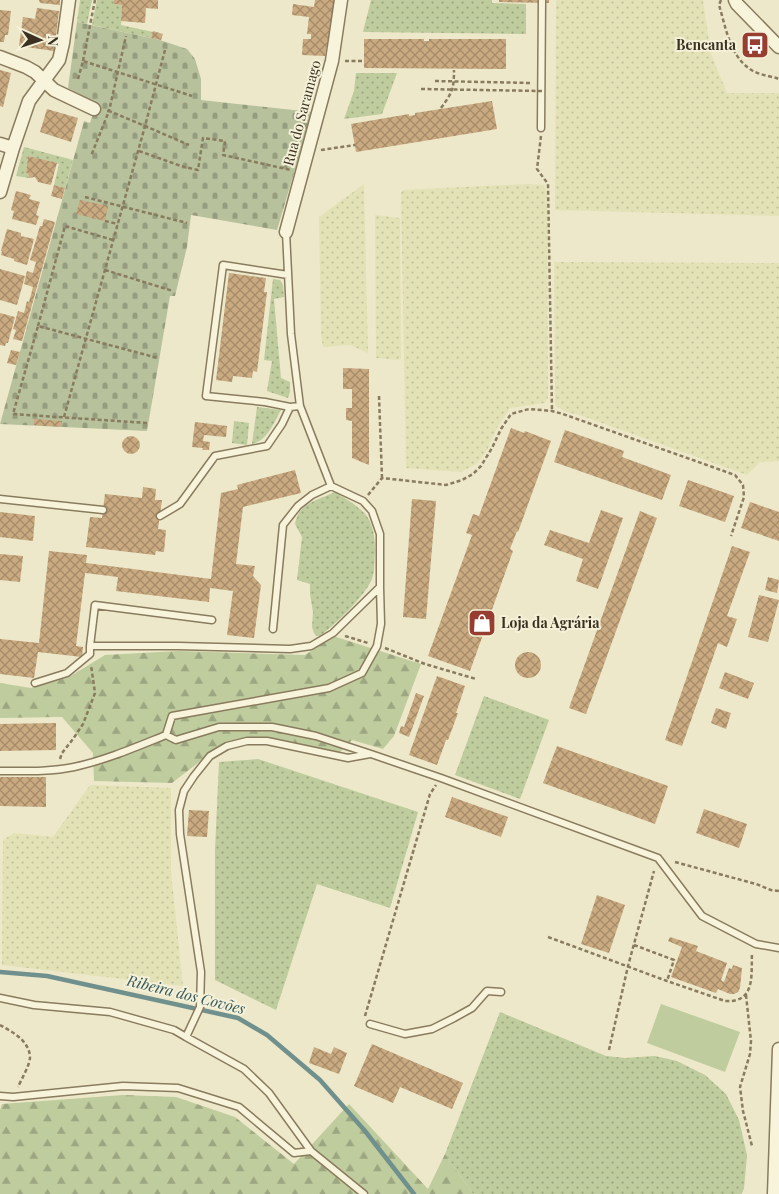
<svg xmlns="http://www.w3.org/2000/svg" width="779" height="1194" font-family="'Playfair Display',serif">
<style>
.farmland{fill:url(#farmland-dots)}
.green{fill:url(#green-dots)}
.forest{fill:url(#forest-firs)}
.cemetery{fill:url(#cemetery-stones)}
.pitch{fill:#bfcc9d}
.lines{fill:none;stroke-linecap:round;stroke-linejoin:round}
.stream{stroke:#70908d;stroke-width:4.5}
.building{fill:url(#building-cross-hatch)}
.service-casing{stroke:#897b5e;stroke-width:9}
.minor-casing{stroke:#897b5e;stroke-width:15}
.path{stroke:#897b5e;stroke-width:2.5;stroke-dasharray:4 2.5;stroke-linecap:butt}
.service{stroke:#f8f4dc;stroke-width:6}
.minor{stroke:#f8f4dc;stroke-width:12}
.path-bridge{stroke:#897b5e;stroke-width:2.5;stroke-dasharray:4 2.5;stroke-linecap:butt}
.labels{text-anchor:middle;stroke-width:4;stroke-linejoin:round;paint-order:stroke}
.poi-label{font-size:14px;font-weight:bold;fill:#3a3121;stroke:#f5f1d8;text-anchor:end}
.street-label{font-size:14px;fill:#3a3121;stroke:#f5f1d8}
.water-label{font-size:15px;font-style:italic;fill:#31565a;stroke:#f5f1d8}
</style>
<defs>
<pattern id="farmland-dots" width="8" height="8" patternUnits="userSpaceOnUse" patternTransform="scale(1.25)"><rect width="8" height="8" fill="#e3e2b6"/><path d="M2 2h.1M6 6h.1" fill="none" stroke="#c4c29c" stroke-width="1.8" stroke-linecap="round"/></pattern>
<pattern id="green-dots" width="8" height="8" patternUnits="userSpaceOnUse" patternTransform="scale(1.25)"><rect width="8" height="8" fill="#bfcc9d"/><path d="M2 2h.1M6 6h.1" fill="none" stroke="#9ca680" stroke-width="1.8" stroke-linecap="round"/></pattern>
<pattern id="forest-firs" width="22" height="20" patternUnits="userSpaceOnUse" patternTransform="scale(1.25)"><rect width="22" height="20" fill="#bfcc9d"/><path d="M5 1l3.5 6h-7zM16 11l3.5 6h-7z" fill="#9ca680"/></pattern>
<pattern id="cemetery-stones" width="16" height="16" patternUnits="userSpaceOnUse" patternTransform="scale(1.25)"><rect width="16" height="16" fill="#b7c19b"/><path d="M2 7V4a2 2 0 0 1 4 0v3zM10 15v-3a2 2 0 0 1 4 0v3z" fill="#969d7e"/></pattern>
<pattern id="building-cross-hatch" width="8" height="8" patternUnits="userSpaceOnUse" patternTransform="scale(1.25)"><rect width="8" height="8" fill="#caaa80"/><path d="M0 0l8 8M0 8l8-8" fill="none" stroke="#a58b68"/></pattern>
</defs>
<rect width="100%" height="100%" fill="#ede8c9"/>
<path class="farmland" d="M556,0H703L711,54L727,93H779V216L555,210Z
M364,184L368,353L350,345L323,347L321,335L319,217Z
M528,184L544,185L547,194L548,398L545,403L510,408L497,428L488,448L478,463L461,472L406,468L401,193L403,190Z
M375,215L400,218L401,359L397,360L376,358Z
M554,262L779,263V461L760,462L747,475L585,417L564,411L555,405Z
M90,785L171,788V872L183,986L2,965L3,840L14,833L53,837Z"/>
<path class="green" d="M80,0H92L87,24L77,22Z
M97,0H114V4L122,5L121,25L153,32L151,38L92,25Z
M371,0H492V3L526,4V34L363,32Z
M356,73H397L382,114L344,119L354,91Z
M24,147L73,160L65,188L54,185L59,164L28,156L26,172L28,173L29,178L16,176Z
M273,279L280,280L283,285L284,297L274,299L281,378L290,382V392L288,398L267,391L272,361L264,360Z
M257,407L281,410C273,424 268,440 252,444Z
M234,421L249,423L247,445L232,443Z
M335,492C346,499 357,505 366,515C374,525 375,540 375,552C374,561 375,570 372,579C365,596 335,625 320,636H316L314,633L312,627L313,612L310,594V584L297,580L302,537L295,524C296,519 298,513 302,509C309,501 325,497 335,492Z
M484,696L549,720L520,799L455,775Z
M258,759L418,812L390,908L317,884L276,1010L215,980V850L219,762Z
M500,1012L606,1056L625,1058L655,1056L677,1061L705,1075L726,1094L739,1120L747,1155L744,1189L741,1194H473L445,1154Z"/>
<path class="forest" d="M333,636L421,664L394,736L383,749L352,740L339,753L268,738L247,737L225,742L172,783L94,781L93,753L62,717L0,718V683L31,688L69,677L105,655L178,651L305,655Z
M123,1095L176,1097L235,1117L294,1164L349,1104L428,1189L445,1154L473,1194H0V1110L2,1104Z"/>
<path class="cemetery" d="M77,22L160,40L187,49L195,59L201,79V100L312,112L277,230L191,215L187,247L175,296H170L147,431L0,424L84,121L90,123L96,103L68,88Z"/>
<path class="pitch" d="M661,1004L740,1032L725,1072L647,1043Z"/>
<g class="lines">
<path class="stream" d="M0,972L47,976L238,1018L267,1035L320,1080L365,1131L414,1194"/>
</g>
<path class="building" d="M39,0H60V5L40,3Z
M114,0H158V9L146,8L145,23L121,21L122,5L114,4Z
M315,0H335L325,56L302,55L303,39H311V34H307L309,17L292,15L293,4L314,7Z
M499,0H549V3L499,2Z
M37,8L59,11L54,51L19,46L23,17L35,19Z
M0,10L11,11L8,35H5L4,42H0Z
M153,31L163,34L161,40L151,38Z
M364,39H424V41H429V39H506V69L364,68Z
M0,70L11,73L3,107L0,106Z
M492,101L497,129L356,152L351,124L409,114V116L415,115V113Z
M47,109L78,118L71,142L40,132Z
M28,156L57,163L51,185L38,182L35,177L29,178L28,173H26Z
M54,185L65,188L62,199L51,196Z
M16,191L31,195L29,199L40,202L36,215L39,216L36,225L12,219L14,211L11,210Z
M80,200L108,206L105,221L76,214Z
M44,219L55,222L22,341L13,339L16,330L13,329L18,311L24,313L27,301L29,302L33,287L24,284L27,271L33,273L36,262L30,260L40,226H42Z
M7,229L21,233V236L34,239L27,265L14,261V259L1,255L2,251H1Z
M0,269L25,276L17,305L0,300Z
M229,273L266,278L264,292H267L257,372L253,371L252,378L233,376L232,382L216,380Z
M0,313L15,317L8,343H6L5,346L0,345Z
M11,350L20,352L16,365L7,363Z
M343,368L369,369V465L352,458V421L346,420V408H352V389H343Z
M34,419L62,421V427L34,425Z
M195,422L227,426L226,437L204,435L203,441L210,442L209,450H202L203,448L192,447Z
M511,428L524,433L525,431L551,441L518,532L517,531L510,549L513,551L470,671L428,656L472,535L466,533L473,514L479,516Z
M565,430L624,451L622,457L671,475L662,500L554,462Z
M122 445a9 9 0 1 1 18 0a9 9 0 1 1-18 0Z
M295,470L301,493L243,507L236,564L255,566L253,576L261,585L254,638L227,635L233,591L210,588L209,602L116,591L118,577L85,573L76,646L83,647L82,657L38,652L34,678L0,674V639L39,643L49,551L87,555L86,563L211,579L221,493L238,489L237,485Z
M688,480L734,496L725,522L679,506Z
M143,487L156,489L155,500H162L158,529L166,530L164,552L156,551L155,555L86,547L90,517L102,518L105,494L142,498Z
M412,499L436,501L426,619L403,617Z
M750,502L779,512V541L741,528Z
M601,510L623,518L598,589L576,581L583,559L544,545L550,530L589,543Z
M640,511L657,518L586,714L569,708Z
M0,512L35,516L33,541L0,537Z
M732,546L750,552L727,616L737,619L727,647L718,643L682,746L665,740Z
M0,554L23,556L20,582L0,580Z
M768,577L779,580L777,593L765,590Z
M759,595L779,600L768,642L748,637Z
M515 665a13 13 0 1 1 26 0a13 13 0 1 1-26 0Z
M725,672L754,683L748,699L719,688Z
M437,676L465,686L456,713H458L448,740H446L437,765L409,755Z
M416,693L424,696L409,737L399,733L401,726L404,727Z
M716,708L731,713L726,729L711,723Z
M56,723V750L0,751V724Z
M557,746L668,786L655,824L543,783Z
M0,777H46V807L0,806Z
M452,797L508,817L501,837L445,817Z
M704,809L747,824L739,848L696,833Z
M189,810L209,811L207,837L187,836Z
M597,895L625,905L609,953L581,944Z
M670,937L698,946L696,951L727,963L721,980L724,982L729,968L732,969L733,965L742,968L740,988L738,992L734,994H730L718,989L716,993L671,977L682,947L668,941Z
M372,1044L463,1083L452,1109L400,1087L393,1103L354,1086Z
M314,1047L331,1054L334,1047L347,1053L339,1074L309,1063Z"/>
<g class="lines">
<defs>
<path id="service" d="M541,128L542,0
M288,275L223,265L206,396L265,402L290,407
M0,499L103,510
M160,516L180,504L215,456L267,446L282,424L290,407L300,406L291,334L286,232
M212,620L95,605L90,646H178L290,649L311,646L333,633L380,587V534L372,511L363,501L331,486L300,406
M273,629L283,525L298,506L312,495L331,486
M35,683L67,673L90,654V646
M166,735L172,716L329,688L362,673L377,646L381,624L380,587
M0,771C24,771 50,772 74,767C106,760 136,747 166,735L176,740L219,727H272L316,736L371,754L441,778L658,858L702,916L756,944L779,948
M0,998L34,1005L110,1012L174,1030L186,1037L244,1069L269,1093L311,1151L364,1194
M370,1024L405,1034L432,1029L454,1018L472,1008L487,991L501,992
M186,1037L200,1007L201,972L180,834L179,810L184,791L194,776L210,756L227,746L247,741H267L348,758L370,754
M0,1096L13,1097L123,1086L178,1088L239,1107L294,1153L311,1151"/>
<path id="minor" d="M735,0L737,4L779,47
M0,57L26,67L35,72L54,90L94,109
M0,144L13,148
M0,192L13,148L29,101L59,60L63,43L69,0
M286,232L332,61L341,0
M774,1194L779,1049"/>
</defs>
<use href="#service" class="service-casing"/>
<use href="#minor" class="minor-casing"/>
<path class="path" d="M721,0L719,5C726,28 730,58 753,71C760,75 771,76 779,79
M165,50L145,126L189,145
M83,61L95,0
M345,61H364
M78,79L83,61L192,96
M435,81L531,83
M441,108C452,93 454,89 454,70
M107,111H109L126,36
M541,136L537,169L548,184L552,411
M321,150L355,145
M139,151L181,166L198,170L203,138L225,141L223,155L291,170
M85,197L187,223
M105,221L118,224
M105,270L173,291
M38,326L65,226L113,240
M379,396L382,478
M64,417L145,126L109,111L91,156
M147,423L13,414L38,326L158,358
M368,495L382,478L446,485L462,480L473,474L481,466L492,448L501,429L511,414L529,409L552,411L563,414L735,475L743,485L744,497L731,536
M345,636L368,643
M385,648L425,664L476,679
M60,759L62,753L73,739L83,724L95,693L91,665
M675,862L756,884L771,890L779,891
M548,937L667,981L725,1001C756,1003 751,975 752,953
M634,945L674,960L667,981
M746,995L751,1041L750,1054L740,1087L743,1111L752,1146
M365,1016L430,794L436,785
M0,1025C12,1032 29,1040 30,1057C30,1065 21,1080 18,1087
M609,1050L628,966L654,871"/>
<use href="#service" class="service"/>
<use href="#minor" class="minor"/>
<path class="path-bridge" d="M421,89L542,91"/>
</g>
<defs>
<symbol id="bus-square" viewBox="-11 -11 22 22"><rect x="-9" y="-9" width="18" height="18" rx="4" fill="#973e30" stroke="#f5f1d8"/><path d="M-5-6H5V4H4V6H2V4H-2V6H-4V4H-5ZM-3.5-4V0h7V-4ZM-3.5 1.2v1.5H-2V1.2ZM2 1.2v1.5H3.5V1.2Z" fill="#fff"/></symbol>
<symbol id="shop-square" viewBox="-11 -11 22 22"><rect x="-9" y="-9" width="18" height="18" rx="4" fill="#973e30" stroke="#f5f1d8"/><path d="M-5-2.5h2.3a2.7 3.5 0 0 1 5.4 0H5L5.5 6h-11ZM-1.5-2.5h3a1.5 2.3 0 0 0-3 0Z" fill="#fff"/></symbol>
</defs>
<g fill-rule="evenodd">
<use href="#bus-square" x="739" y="29" width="32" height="32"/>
<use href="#shop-square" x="466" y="607" width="32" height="32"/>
</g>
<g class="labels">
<g class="poi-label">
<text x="736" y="50">Bencanta</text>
<text x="501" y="628" text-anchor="start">Loja da Agrária</text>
</g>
<g class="street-label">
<text transform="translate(302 113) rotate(-75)" y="5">Rua do Saramago</text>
</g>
<g class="water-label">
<text transform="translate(186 995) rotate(14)" y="5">Ribeira dos Covões</text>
</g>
</g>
<g transform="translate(40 40) rotate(93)" stroke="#f5f1d8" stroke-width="4" paint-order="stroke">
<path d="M0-4L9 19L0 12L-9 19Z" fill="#3a3121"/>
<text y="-8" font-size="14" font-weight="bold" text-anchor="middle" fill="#3a3121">N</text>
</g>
</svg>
